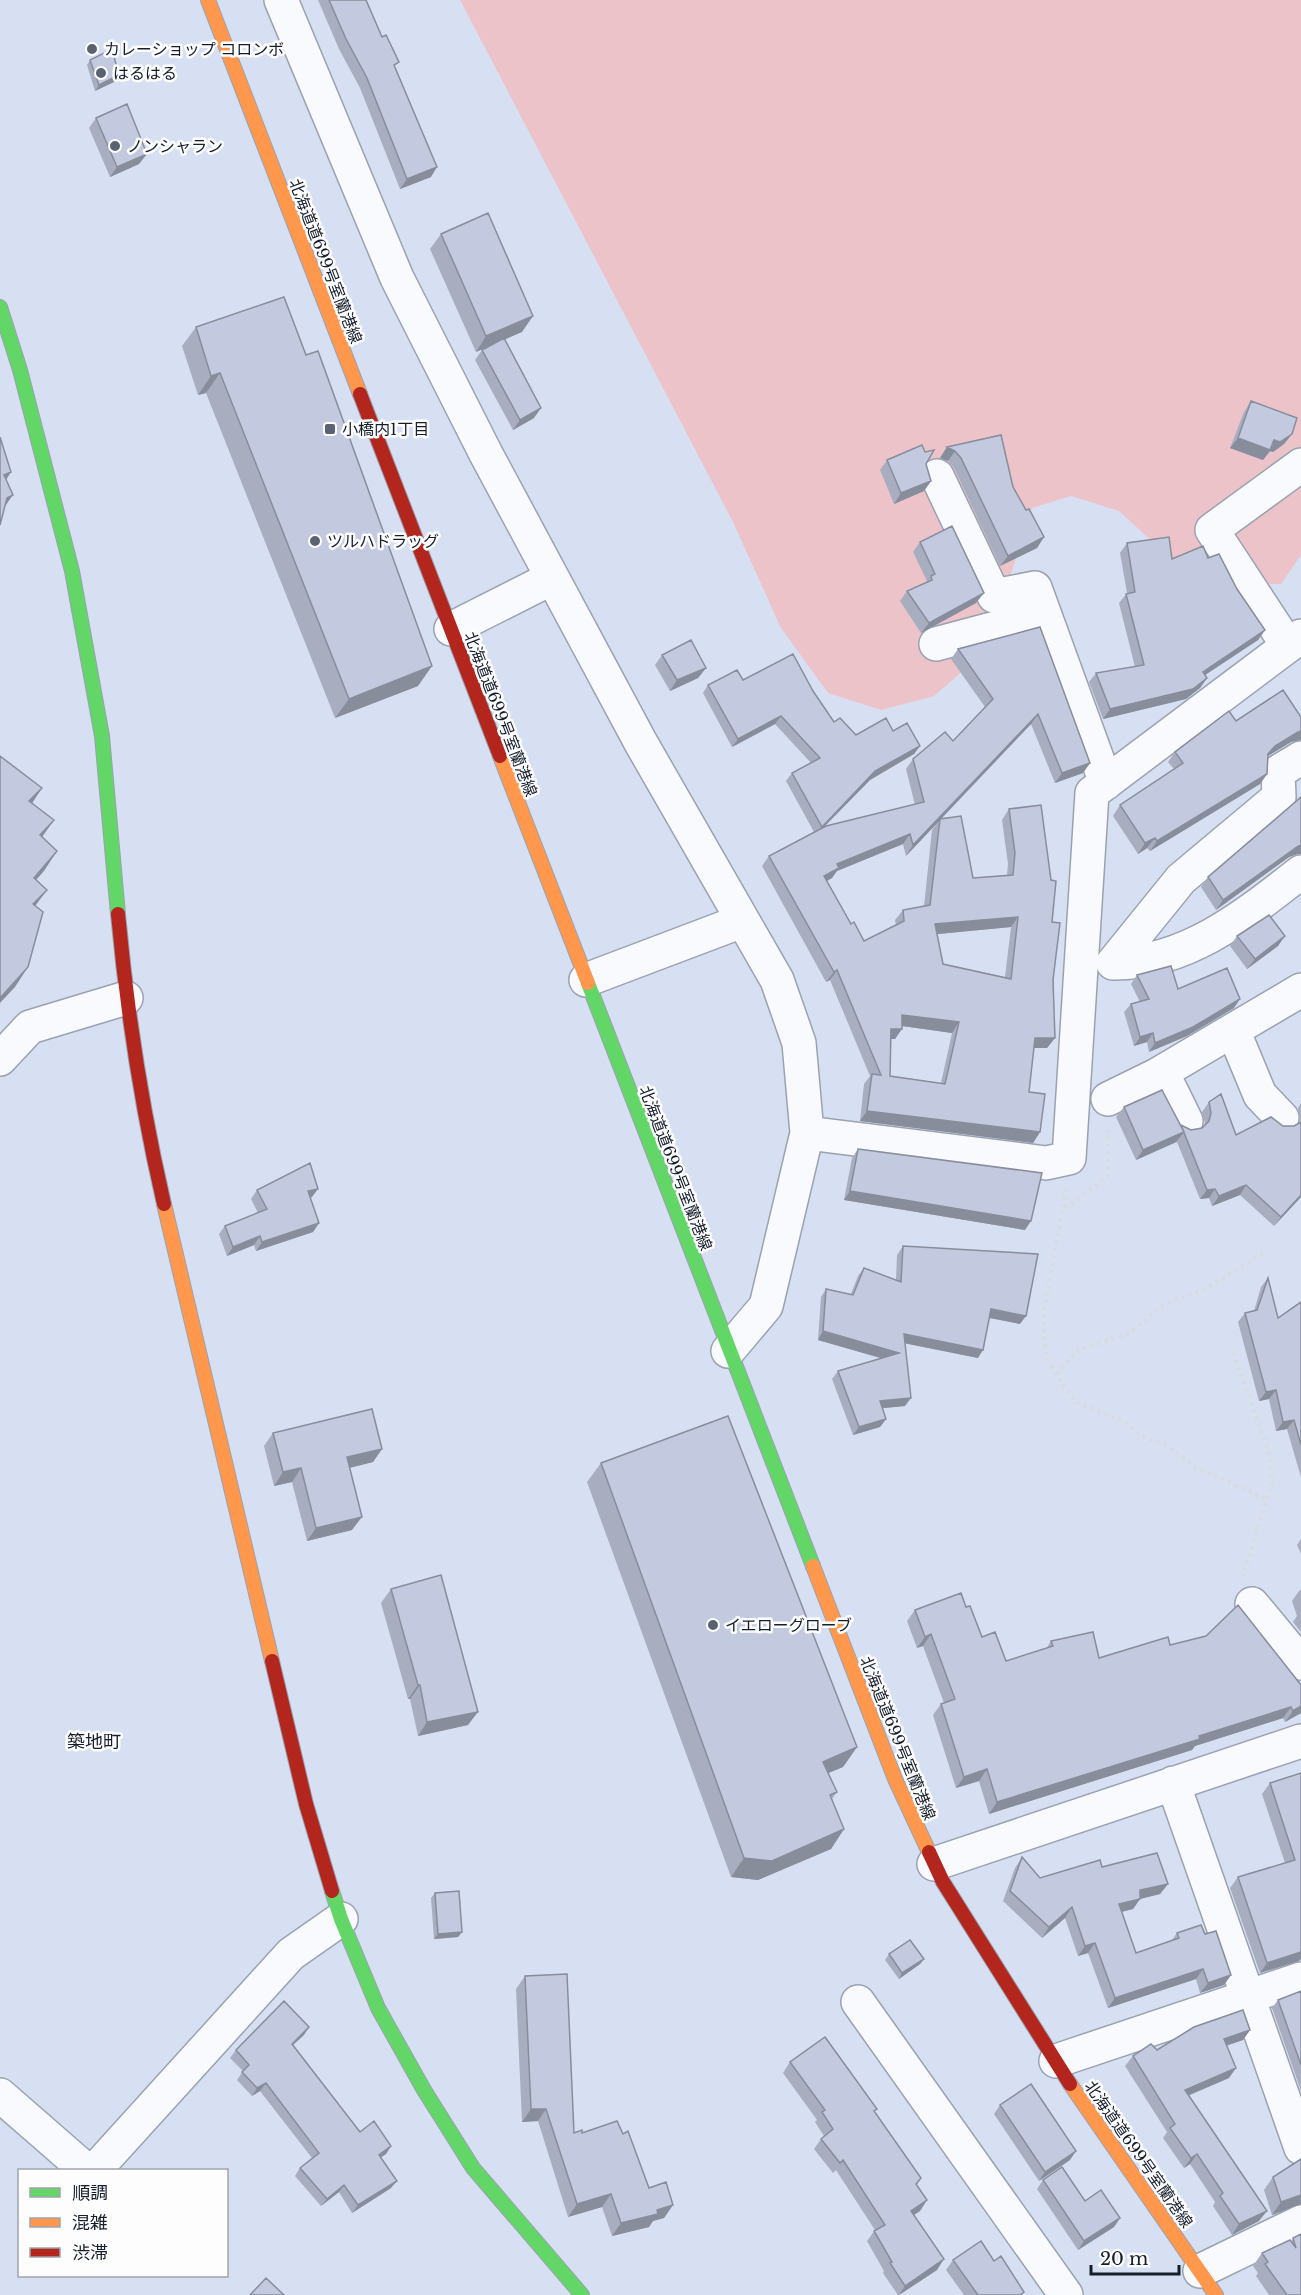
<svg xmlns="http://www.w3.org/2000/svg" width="1301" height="2295" font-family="'Libre Baskerville','Noto Sans JP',serif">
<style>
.green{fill:#ecc3c9}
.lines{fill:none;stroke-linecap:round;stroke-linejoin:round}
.street-casing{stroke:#9aa2b1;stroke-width:36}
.fast-casing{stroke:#9aa2b1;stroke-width:16}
.slow-casing{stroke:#9aa2b1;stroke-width:16}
.jam-casing{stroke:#9aa2b1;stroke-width:16}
.path{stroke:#d8dbe0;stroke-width:4;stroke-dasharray:3 4.5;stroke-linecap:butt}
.street{stroke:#f9fafd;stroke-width:33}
.fast{stroke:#63d668;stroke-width:14}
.slow{stroke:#ff974d;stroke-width:14}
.jam{stroke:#b3261e;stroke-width:14}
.wall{fill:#a8adc0;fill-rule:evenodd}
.shaded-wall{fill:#888d9c}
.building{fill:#c3c9df;stroke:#888d9c;stroke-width:1.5;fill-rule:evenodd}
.poi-dot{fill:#5a6272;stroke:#fdfdfd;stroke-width:2}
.labels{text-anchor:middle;stroke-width:5;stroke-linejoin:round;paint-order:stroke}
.poi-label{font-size:16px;fill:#161e2d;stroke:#fdfdfd;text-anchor:start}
.street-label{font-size:16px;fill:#161e2d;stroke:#fdfdfd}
.neighbourhood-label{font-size:18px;fill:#161e2d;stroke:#fdfdfd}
</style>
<rect width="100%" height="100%" fill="#d7e0f2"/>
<path class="green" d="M460,0H1301V555L1281,584H1233L1190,576L1119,511L1071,496L1032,508L1003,599L972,663L934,696L881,710L828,693L781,628L733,522Z"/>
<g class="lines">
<defs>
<path id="street" d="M281,0L397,278L486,454L641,743L777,980L799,1043L807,1133L766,1306L728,1351
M937,476L994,596L1035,588L1106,783
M451,629L552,578
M936,644L1044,615
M1288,646L1212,530L1301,465
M1113,963L1181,879L1279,797L1278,772L1301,758
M1113,963C1186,964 1246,915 1301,872
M586,980L742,921
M1233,1030L1260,1095L1282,1118
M0,1059L30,1027L126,998
M1162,1072L1186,1121
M1108,1099L1157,1075L1301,990
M807,1133L1046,1163L1069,1158L1092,793L1301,636
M1252,1604L1301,1663
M1173,1783L1301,2148
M934,1864L1301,1741
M858,2002L1066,2295
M1056,2061L1301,1979
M0,2095L86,2170
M95,2170L291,1954L341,1919
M1200,2271L1301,2222"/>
<path id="fast" d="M0,307L20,370L72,571L102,736L118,914
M588,983L813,1566
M332,1891L341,1919L378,2008L424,2090L473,2168L582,2295"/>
<path id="slow" d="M208,0L360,394
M500,756L588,983
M164,1204L272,1661
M813,1566L895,1779L929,1852
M1070,2084L1216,2295"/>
<path id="jam" d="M360,394L500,756
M118,914C127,1012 142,1109 164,1204
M272,1661L306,1804L332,1891
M929,1852L943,1882L1070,2084"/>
</defs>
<use href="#street" class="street-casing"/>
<use href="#fast" class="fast-casing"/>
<use href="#slow" class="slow-casing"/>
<use href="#jam" class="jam-casing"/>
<path class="path" d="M1066,1189L1043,1318L1046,1356L1061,1383L1076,1402L1123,1421L1143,1437L1168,1446L1195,1467L1267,1499
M1065,1208L1108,1176V1130
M1233,1353L1269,1453L1272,1482L1243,1576
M1057,1374L1076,1351L1128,1334L1166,1303L1203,1290L1267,1251"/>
<use href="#street" class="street"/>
<use href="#fast" class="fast"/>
<use href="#slow" class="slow"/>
<use href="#jam" class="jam"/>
</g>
<path class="wall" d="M318,0H366L395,68L431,177L400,189L360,88L339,49Z
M90,60L119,75L116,81L95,91L87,65Z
M96,118L139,164L110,177L89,128Z
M441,234L522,332L504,339L534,418L513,430L475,360L482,350L490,345L476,352L430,249Z
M196,327L418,686L335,718L206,393L198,395L182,346Z
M1251,401L1292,434L1284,444L1273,452L1270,451L1263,460L1230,448L1244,412Z
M1001,435L1013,487L1026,510L1044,537L1037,548L1000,566L954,468L948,461L940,458L947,447Z
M887,460L926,464L931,481L924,491L894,504L880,470Z
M920,542L976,603L921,633L900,601L907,591L926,583L927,581L913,552Z
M1127,543L1172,559L1208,558L1237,589L1265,630L1258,640L1205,675L1207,678L1200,688L1186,699L1103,719L1089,682L1096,673L1135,667L1119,603L1127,593L1120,553Z
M1040,627L1090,763L1083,773L1055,783L1031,724L940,819L973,878L1007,875L1008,864L1002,820L1009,809L1052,922L1055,1038L1047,1048H1034L1029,1092L1040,1132L1033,1143L860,1121L864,1084L870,1076L830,980L826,982L762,866L769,856L814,832L786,781L792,773L811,763L775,724L732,747L703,693L708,685L743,680L813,691L834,722L856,735L893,731L920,746L914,754L870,780L824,827L915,805L906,769L913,759L953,741L985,707L951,659L958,649ZM937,823L932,830L924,906L903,910L895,920L896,925L864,941L851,924L827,881L832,878L837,871L903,844L906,856ZM1011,927L1005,977L943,964L937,934ZM902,1026L952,1033L941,1083L890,1076L891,1039H895Z
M662,655L706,668L698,678L670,691L655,665Z
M1236,721L1291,742L1268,756L1267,774L1260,784L1150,851L1147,848L1138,854L1113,816L1120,805L1174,769L1168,762L1175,752Z
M1298,854L1289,857L1216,910L1201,887L1208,877Z
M1237,936L1278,946L1247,969L1230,946Z
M1137,975L1178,989L1234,1008L1187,1036L1149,1052L1147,1042L1134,1046L1124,1012L1131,1004L1140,1002L1131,984Z
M1209,1102L1236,1135L1283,1126H1294L1300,1123L1298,1108L1301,1103V1197L1274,1226L1240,1195L1212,1206L1209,1198L1200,1199L1177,1142L1136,1160L1116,1117L1124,1107L1191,1130L1202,1128L1204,1126L1205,1123L1202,1112Z
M858,1149L1025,1230L844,1200L852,1158Z
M257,1190L312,1197L310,1198L319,1223L313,1232L256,1251L254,1245L227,1256L219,1234L225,1226L258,1213L251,1199Z
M903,1246L1020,1324L989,1318L978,1358L905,1343V1406L882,1408L886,1419L880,1427L853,1435L832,1379L838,1371L882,1358L818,1340L821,1297L826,1289L851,1294L858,1276L864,1268L896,1280L897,1255Z
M1268,1278L1278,1318L1301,1302V1477L1287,1429L1276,1431L1269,1399L1259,1401L1238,1322L1245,1313L1254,1311L1261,1287Z
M273,1433L382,1449L373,1462L349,1468L352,1530L307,1541L292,1482L274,1486L264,1446Z
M601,1463L857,1747L843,1767L828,1773L837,1792L832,1799L844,1829L831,1849L758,1880L731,1877L587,1482Z
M1301,1539V1554L1297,1545Z
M391,1589L468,1725L418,1736L410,1699H408L381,1603Z
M1301,1590V1632L1293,1622L1297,1616L1292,1601L1299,1591Z
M966,1607L982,1637L1006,1661L1046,1649L1051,1641L1099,1658L1170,1645L1301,1685V1713L1285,1722L1283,1718L1195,1746L1192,1750L989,1814L979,1781L956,1788L933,1715L941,1704L944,1703L923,1646L917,1648L907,1621L915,1610Z
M1301,1773L1299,1961L1260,1973L1230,1888L1238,1877L1285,1863L1262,1794L1270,1783Z
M1022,1857L1040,1878L1102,1867L1168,1884L1160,1894L1140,1899L1133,1909L1122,1912L1136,1953L1172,1940L1177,1933L1205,1934L1231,1975L1224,1985L1200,1993L1196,1979L1108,2008L1088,1953L1078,1956L1065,1918L1042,1938L1003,1901L1015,1868Z
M435,1893L462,1932L458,1937L434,1939L431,1898Z
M889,1954L924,1959L920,1964L899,1979L885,1960Z
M525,1976L574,2133H582L649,2188L673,2205L664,2218L653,2221L649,2227L612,2236L602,2207L568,2217L538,2121L522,2122L516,1989Z
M1301,1991V2091L1272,2008L1278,2000Z
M1250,2030L1243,2040L1226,2046L1229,2078L1188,2096L1259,2221L1232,2235L1213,2206L1215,2202L1190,2164L1184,2168L1163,2138L1167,2132L1125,2066L1133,2056Z
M304,2035L293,2045L360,2132L391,2146L386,2154L381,2157L391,2188L352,2213L339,2192L321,2206L295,2176L300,2168L312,2158L260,2091L252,2096L237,2080L243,2071L230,2058L236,2050Z
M790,2062L875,2112L921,2178L917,2185L927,2200L920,2211L914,2215L937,2270L899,2295H898L883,2273L884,2271L867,2241L875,2230L836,2170L833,2173L814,2149L821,2139L824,2136L815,2122L817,2120L783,2073Z
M1000,2105L1070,2160L1039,2181L994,2114Z
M1301,2159V2204L1272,2215L1264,2190L1273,2177Z
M1043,2180L1085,2201L1120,2218L1114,2227L1078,2250L1037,2189Z
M1301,2234V2295H1269L1256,2276L1258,2273L1253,2266L1262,2253L1291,2242L1293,2238Z
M953,2260L994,2261L1024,2292L1022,2295H964L946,2270Z"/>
<path class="shaded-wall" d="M119,75L116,81L95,91L99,85Z
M147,154L139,164L110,177L117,167Z
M437,167L431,177L400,189L407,179Z
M533,316L522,332L476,352L486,336Z
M220,373L206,393L198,395L211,376Z
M541,408L534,418L513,430L520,420Z
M1292,434L1284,444L1273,452L1270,451L1263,460L1230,448L1238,438L1274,440Z
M947,447L955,451L948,461L940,458Z
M11,472L2,486L4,475Z
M931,481L924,491L894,504L901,493Z
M13,495L3,509L7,498Z
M1044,537L1037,548L1000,566L1008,556Z
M984,593L976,603L921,633L929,623Z
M1265,630L1258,640L1196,681L1203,672Z
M432,666L418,686L335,718L349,699Z
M706,668L698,678L670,691L677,680Z
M1207,678L1200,688L1186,699L1103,719L1110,709Z
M1038,714L1031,724L906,856L913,845Z
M781,716L775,724L732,747L738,739Z
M1301,731V740L1291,742L1268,756V754L1275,746L1298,732Z
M920,746L914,754L870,780L816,835L822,827L875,771Z
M1090,763L1083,773L1055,783L1062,773Z
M1267,774L1260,784L1150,851L1157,841Z
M42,788L29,808V801Z
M54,820L40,840V835Z
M910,834L903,844L837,871L832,878L817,886L824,876L837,864Z
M1155,838L1147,848L1138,854L1145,843Z
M1301,845V854H1298L1289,857L1216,910L1223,900L1297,847Z
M57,851L44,871L20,898L34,878Z
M47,890L33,909V904Z
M1018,917L1011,927L928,935L935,924Z
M1285,936L1278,946L1247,969L1255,959Z
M28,967L15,987L0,1003V998Z
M837,970L830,980L826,982L834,972Z
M1240,999L1234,1008L1187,1036L1149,1052L1155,1043Z
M902,1015L959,1022L952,1033L895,1025Z
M891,1029H902L895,1039H884Z
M1153,1033L1147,1042L1134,1046L1140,1037Z
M1035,1038H1055L1047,1048H1028Z
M867,1111L1040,1132L1033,1143L860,1121Z
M1184,1132L1176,1142L1136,1160L1143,1150Z
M1246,1185L1240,1195L1212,1206L1219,1196Z
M318,1189L312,1197L302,1200L308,1191Z
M1215,1189L1209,1198L1200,1199L1207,1190Z
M850,1191L1031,1221L1025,1230L844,1200Z
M1301,1195V1197L1274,1226L1281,1217Z
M319,1223L313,1232L256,1251L262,1242Z
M260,1236L254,1245L227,1256L233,1247Z
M991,1309L1026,1316L1020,1324L985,1317Z
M823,1331L899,1353L894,1362L818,1340Z
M904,1334L983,1350L978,1358L898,1342Z
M1276,1390L1269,1399L1259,1401L1266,1392Z
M911,1398L905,1406L875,1409L880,1401Z
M886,1419L880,1427L853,1435L859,1427Z
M1294,1420L1287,1429L1276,1431L1283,1422Z
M382,1449L373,1462L337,1471L347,1457Z
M301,1468L292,1482L274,1486L283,1472Z
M362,1517L352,1530L307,1541L316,1528Z
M931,1634L923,1646L917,1648L925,1637Z
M418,1685H420L410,1699H408Z
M1301,1706V1713L1285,1722L1293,1711Z
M1291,1707L1283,1718L1195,1746L1192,1750L989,1814L997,1802L1199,1736Z
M478,1712L468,1725L418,1736L427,1722Z
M857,1747L843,1767L809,1781L823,1762Z
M987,1769L979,1781L956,1788L964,1777Z
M844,1829L831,1849L758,1880L731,1877L744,1858Z
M1168,1884L1160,1894L1140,1899L1133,1909L1112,1914L1119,1904L1140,1890Z
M1072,1907L1065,1918L1042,1938L1049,1927Z
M462,1932L458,1937L434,1939L438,1934Z
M1095,1943L1088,1953L1078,1956L1085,1946Z
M1301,1951V1959L1299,1961L1260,1973L1267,1963Z
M924,1959L920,1964L899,1979L902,1973Z
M1203,1969L1196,1979L1108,2008L1115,1998Z
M1231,1975L1224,1985L1200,1993L1208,1983Z
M309,2027L304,2035L286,2051L292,2044Z
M1250,2030L1243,2040L1216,2049L1224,2039Z
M1236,2068L1229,2078L1177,2100L1185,2090Z
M266,2083L260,2091L252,2096L257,2088Z
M531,2109H546L538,2121L522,2122Z
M391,2146L386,2154L374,2162L379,2155Z
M1076,2151L1070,2160L1039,2181L1045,2172Z
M1197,2154L1190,2164L1184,2168L1191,2158Z
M397,2181L391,2188L352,2213L358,2205Z
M344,2185L339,2192L321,2206L327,2199Z
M611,2194L602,2207L568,2217L577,2204Z
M1301,2195V2204L1272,2215L1281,2202Z
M927,2200L920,2211L904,2221L911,2211Z
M673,2205L664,2218L653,2221L649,2227L612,2236L621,2223Z
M1267,2211L1259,2221L1232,2235L1239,2224Z
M1120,2218L1114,2227L1078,2250L1084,2241Z
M944,2259L937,2270L899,2295L905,2286Z"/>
<path class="building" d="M329,0H366L382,37L386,35L399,62L394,65L437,167L407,179L367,78L346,39Z
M112,49L119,75L99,85L90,60Z
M127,104L147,154L117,167L96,118Z
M488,213L533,316L486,336L441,234Z
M284,297L306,355L318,351L432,666L349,699L220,373L211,376L196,327Z
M504,338L541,408L520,420L482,350Z
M1251,401L1297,418L1292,434L1280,442L1274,440L1270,450L1238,438Z
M1001,435L1013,487L1026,510L1029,509L1044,537L1008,556L961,458L955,451L947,447Z
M0,437L11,472L4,475L13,495L7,498L0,525Z
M922,445L925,452L934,450L926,464L931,481L901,493L887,460Z
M952,526L984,593L929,623L907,591L932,580L931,576L935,574L920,542Z
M1169,537L1172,559L1203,546L1208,558L1219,554L1237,589L1265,630L1203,672L1207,678L1193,689L1110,709L1096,673L1144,665L1126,594L1135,592L1127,543Z
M1040,627L1090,763L1062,773L1038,714L913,845L910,834L837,864L839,868L824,876L851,924L854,922L864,941L904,921L903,910L930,905L940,819L961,816L973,878L1013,875L1015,853L1009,809L1041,805L1051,880L1056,881L1052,922L1060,923L1053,980L1055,1038H1035L1029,1092L1045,1094L1040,1132L867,1111L872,1074L881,1075L837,970L834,972L769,856L826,826L924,802L913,759L945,732L953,741L993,699L958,649ZM1018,917L1011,979L943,964L935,924ZM902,1015L959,1022L945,1084L890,1076L891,1029H902Z
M691,640L706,668L677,680L662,655Z
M793,654L813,691L834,722L840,718L856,735L886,718L893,731L907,723L920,746L875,771L822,827L792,773L820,758L781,716L738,739L708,685L737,670L743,680Z
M1283,690L1301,717V731L1298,732L1275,746L1268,754L1267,774L1157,841L1155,838L1145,843L1120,805L1183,763L1175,752L1229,711L1236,721Z
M0,756L42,788L29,801L54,820L40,835L57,851L34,878L47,890L33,904L43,912L28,967L0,998Z
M1301,797V845L1297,847L1223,900L1208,877Z
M1269,915L1285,936L1255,959L1237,936Z
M1171,966L1178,989L1227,968L1240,999L1193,1027L1155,1043L1153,1033L1140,1037L1131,1004L1149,999L1137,975Z
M1162,1090L1184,1132L1143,1150L1124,1107Z
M1221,1094L1236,1135L1271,1117L1283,1126H1294L1301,1122V1195L1281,1217L1246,1185L1219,1196L1215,1189L1207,1190L1181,1125L1191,1130L1202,1128L1209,1121L1211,1113L1209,1102Z
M858,1149L1042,1173L1031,1221L850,1191Z
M310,1163L318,1189L308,1191L319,1223L262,1242L260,1236L233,1247L225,1226L267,1209L257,1190Z
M903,1246L1038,1254L1026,1316L991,1309L983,1350L904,1334L911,1398L880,1401L886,1419L859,1427L838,1371L899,1353L823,1331L826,1289L853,1295L864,1268L901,1282Z
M1268,1278L1278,1318L1301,1302V1445L1294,1420L1283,1422L1276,1390L1266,1392L1245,1313L1257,1310Z
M372,1409L382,1449L347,1457L362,1517L316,1528L301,1468L283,1472L273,1433Z
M728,1416L857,1747L823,1762L837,1792L830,1795L844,1829L772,1861L744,1858L601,1463Z
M441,1575L478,1712L427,1722L420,1685H418L391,1589Z
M961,1593L966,1607L970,1606L982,1637L995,1632L1006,1661L1053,1646L1051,1641L1093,1632L1099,1658L1168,1637L1170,1645L1206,1636L1238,1605L1301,1685V1706L1293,1711L1291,1707L1199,1736L1200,1739L997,1802L987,1769L964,1777L941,1704L955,1699L931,1634L925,1637L915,1610Z
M1301,1773V1952L1267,1963L1238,1877L1295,1860L1270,1783Z
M1157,1853L1168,1884L1140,1890V1899L1119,1904L1136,1953L1179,1938L1177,1933L1201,1925L1205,1934L1216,1931L1231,1975L1208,1983L1203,1969L1115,1998L1095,1943L1085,1946L1072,1907L1049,1927L1010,1891L1022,1857L1040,1878L1100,1860L1102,1867Z
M459,1891L462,1932L438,1934L435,1893Z
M910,1940L924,1959L902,1973L889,1954Z
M567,1974L574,2133L582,2130V2133L617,2121L623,2134L628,2131L649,2188L666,2182L673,2205L657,2210L658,2214L621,2223L611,2194L577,2204L546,2109H531L525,1976Z
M1301,1991V2065L1278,2000Z
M284,2001L309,2027L292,2044L360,2132L374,2121L391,2146L379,2155L397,2181L358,2205L344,2185L327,2199L300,2168L319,2153L266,2083L257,2088L242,2072L249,2065L236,2050Z
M1243,2010L1250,2030L1224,2039L1236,2068L1185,2090L1267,2211L1239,2224L1220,2196L1223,2193L1197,2154L1191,2158L1170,2128L1175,2124L1133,2056L1151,2044L1157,2050L1194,2027Z
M825,2037L877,2109L874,2111L921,2178L916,2184L927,2200L911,2211L944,2259L905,2286L890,2263L892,2262L874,2231L885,2225L843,2160L840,2163L821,2139L833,2129L822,2112L825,2110L790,2062Z
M1031,2084L1076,2151L1045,2172L1000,2105Z
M1301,2159V2195L1281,2202L1273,2177Z
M1062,2167L1085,2201L1101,2190L1120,2218L1084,2241L1043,2180Z
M1301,2234V2295H1287L1265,2264L1268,2262L1262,2253L1290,2240L1296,2248L1293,2238Z
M981,2241L994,2261L1001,2256L1024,2292L1020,2295H978L953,2260Z
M266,2278L284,2295H250Z"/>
<g class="poi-dot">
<circle cx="92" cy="49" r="6"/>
<circle cx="101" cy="73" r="6"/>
<circle cx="115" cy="146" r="6"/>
<rect x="324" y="423" width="12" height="12" rx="3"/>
<circle cx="315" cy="541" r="6"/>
<circle cx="713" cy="1625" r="6"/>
</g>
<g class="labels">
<g class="poi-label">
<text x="104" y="55">カレーショップ コロンボ</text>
<text x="113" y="79">はるはる</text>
<text x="127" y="152">ノンシャラン</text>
<text x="342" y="435">小橋内1丁目</text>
<text x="327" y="547">ツルハドラッグ</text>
<text x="725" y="1631">イエローグローブ</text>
</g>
<g class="street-label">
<text transform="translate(326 261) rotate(69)" y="6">北海道道699号室蘭港線</text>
<text transform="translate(501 714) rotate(69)" y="6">北海道道699号室蘭港線</text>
<text transform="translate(676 1168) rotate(69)" y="6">北海道道699号室蘭港線</text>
<text transform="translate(898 1738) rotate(68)" y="6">北海道道699号室蘭港線</text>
<text transform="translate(1139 2154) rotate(55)" y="6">北海道道699号室蘭港線</text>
</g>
<g class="neighbourhood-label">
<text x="94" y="1748">築地町</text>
</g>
</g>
<rect x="18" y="2169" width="210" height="108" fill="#fdfdfd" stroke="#a1a4aa" stroke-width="1.5"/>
<rect x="30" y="2188" width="30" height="9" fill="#63d668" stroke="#a1a4aa" stroke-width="1.5"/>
<text x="72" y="2199" font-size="18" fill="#161e2d">順調</text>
<rect x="30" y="2218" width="30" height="9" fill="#ff974d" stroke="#a1a4aa" stroke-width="1.5"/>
<text x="72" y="2229" font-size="18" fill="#161e2d">混雑</text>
<rect x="30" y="2248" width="30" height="9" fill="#b3261e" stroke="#a1a4aa" stroke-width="1.5"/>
<text x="72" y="2259" font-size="18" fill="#161e2d">渋滞</text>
<path d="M1091 2265v9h88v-9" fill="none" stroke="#161e2d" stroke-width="3"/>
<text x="1100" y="2265" font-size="18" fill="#161e2d" stroke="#fdfdfd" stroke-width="4.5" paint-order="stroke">20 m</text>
</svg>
